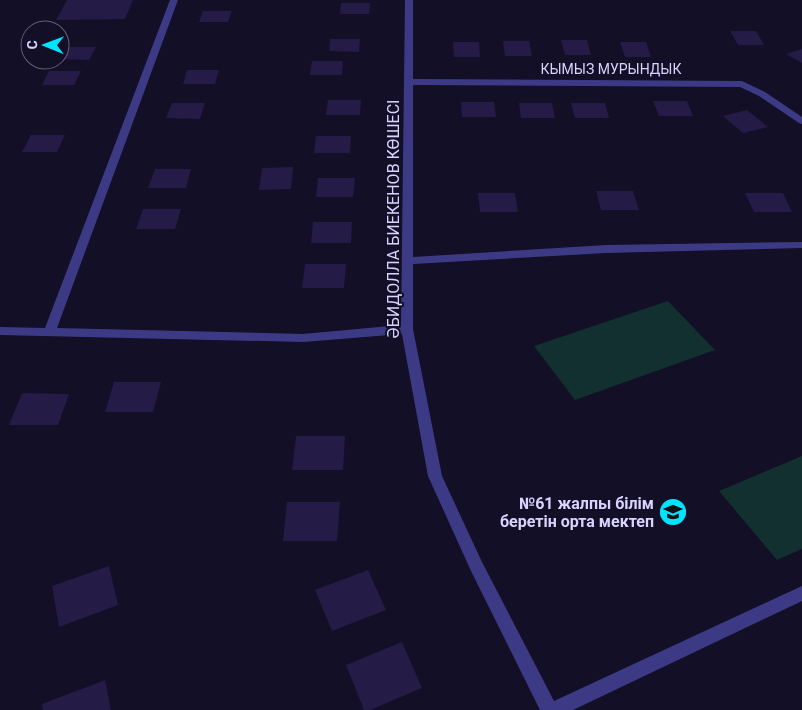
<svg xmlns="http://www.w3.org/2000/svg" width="802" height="710" font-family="Roboto,sans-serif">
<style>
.green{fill:#12302f}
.building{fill:#241b47}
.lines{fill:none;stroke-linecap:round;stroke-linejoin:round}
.minor{fill:#3d3a85;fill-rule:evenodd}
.labels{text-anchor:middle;stroke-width:4;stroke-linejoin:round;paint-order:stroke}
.far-street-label{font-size:14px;fill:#d9d4ff;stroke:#130f26}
.street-label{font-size:16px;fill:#d9d4ff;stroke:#130f26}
.poi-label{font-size:16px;font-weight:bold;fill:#d9d4ff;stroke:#130f26;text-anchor:end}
</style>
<rect width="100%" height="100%" fill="#130f26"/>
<path class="green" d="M668,301L715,350L575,400L534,346Z
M802,456V549L777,560L719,491Z"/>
<path class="building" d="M67,0H133L125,19L56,20Z
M341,3H370L369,14H340Z
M203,11H232L228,22H199Z
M730,31H756L764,45H738Z
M330,39H360L359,52L329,51Z
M561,40H587L591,55H565Z
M503,41H529L532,56H505Z
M453,42H479L480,57H454Z
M620,42H646L651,57H625Z
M66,47H96L89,60L60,59Z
M802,49V63L786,54Z
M312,61H343L342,75H310Z
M187,70H219L215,84H183Z
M49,71H81L74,85H42Z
M328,100H361L360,115H326Z
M653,101H687L693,116H659Z
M461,102H494L496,117H462Z
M172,103H205L200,119L166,118Z
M519,103H552L555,118H521Z
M571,103H605L609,118H575Z
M747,110L768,127L743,133L723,116Z
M31,135H65L57,152H22Z
M316,136H351L350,153H314Z
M293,167L291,189L259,190L262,168Z
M155,169H191L186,188H148Z
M318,178H355L353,197H316Z
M596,191H633L639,210H601Z
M478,193H515L518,212H480Z
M745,193H783L792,212H754Z
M143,209H181L175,229H136Z
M313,222H352L351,243H311Z
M305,264H346L344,288H302Z
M114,382H161L153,412H105Z
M22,393L69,394L58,425H9Z
M296,436H345L343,470H292Z
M287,502H340L337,541H283Z
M109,566L118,605L59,627L52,586Z
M368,570L386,610L332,631L315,590Z
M402,642L422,688L370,710H364L346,665Z
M105,680L111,710H43L42,704Z"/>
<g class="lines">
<path class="minor" d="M170,0H178L57,328L303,334L401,325L405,0H413V79L742,81L765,92L802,117V124L799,123L759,96L740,87L413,85V257L606,245L802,242V248L606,253L413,264V329L442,476L482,562L554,701L802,586V601L573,710H540L471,571L428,476L402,334L303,342L0,335V327L45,328Z"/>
</g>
<defs>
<symbol id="school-disc" viewBox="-11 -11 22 22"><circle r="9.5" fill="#00e5ff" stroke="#130f26"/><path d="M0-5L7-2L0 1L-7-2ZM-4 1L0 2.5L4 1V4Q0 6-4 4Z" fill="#111"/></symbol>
</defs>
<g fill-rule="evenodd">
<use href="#school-disc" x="657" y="496" width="32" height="32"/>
</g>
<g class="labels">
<g class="far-street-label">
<text x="611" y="74">КЫМЫЗ МУРЫНДЫК</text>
</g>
<g class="street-label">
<text transform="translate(393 219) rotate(-90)" y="6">ӘБИДОЛЛА БИЕКЕНОВ КӨШЕСІ</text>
</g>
<g class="poi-label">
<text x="654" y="509">№61 жалпы білім<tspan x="654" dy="18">беретін орта мектеп</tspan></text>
</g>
</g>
<g transform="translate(45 45) rotate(271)"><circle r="24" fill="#130f26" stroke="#625e7d"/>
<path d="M0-4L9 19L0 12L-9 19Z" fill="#00e5ff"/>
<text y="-8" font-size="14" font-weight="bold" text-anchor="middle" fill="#d9d4ff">С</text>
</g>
</svg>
